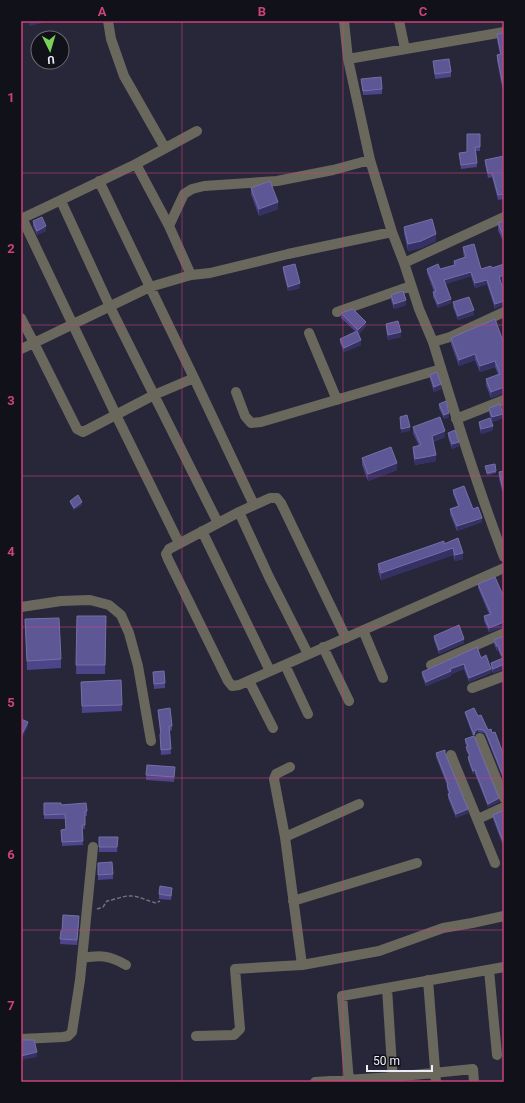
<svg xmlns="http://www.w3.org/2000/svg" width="525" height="1103" font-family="Roboto,sans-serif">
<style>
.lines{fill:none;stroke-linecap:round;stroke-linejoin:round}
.path{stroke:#707081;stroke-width:1.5;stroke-dasharray:4 2;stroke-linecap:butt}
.minor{stroke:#6a685d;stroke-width:10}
.wall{fill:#4c4589}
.shaded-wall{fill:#363164}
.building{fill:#5e5795;stroke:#746fa5}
.grid{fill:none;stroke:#cb437b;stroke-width:1;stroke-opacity:0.55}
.neatline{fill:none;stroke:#cb437b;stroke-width:1.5}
.grid-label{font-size:13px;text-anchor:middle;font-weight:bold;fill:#cb437b}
</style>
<rect width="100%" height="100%" fill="#28273a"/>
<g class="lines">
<path class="path" d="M97,909L103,907L107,901C114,900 123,896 129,896C136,895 148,901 156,903L160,901"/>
<path class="minor" d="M108,21L111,39L124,76L165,148
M344,21L348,59L370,160L392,232L404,263L419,309L433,342
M399,21L405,49
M348,59L504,32
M136,164L197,131
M61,201L110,307L218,523
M22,218L116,415L179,543
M21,219C60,201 98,182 136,164L169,226L191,275L150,287L99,181
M169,226L184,194L192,189L204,186L277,181L333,170L370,160
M404,263L504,217
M191,275L210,273L288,254L392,232
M150,287L194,378L154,395L83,432L77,429L34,343Z
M337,312L411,286
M504,312L450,337L433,342C455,414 477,486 504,557
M21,318L34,343L21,349
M309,333L337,400
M194,378L254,505
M236,392L245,416L251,423L261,422L441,369
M456,419L504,400
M239,512L270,498H277L281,503L346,638
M202,531L270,671
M21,607L61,601L90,600L109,605L121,615L129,633L138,666L151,741
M363,630L383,678
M323,647L349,701
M308,654L269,577L239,512L169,549L166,554L168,559L228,681L232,686L239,685L504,568
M285,665L308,714
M431,665L504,633
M249,681L273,728
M472,688L504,676
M480,738L504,798
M451,755L495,863
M478,819L504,807
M285,837L274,779L276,774L290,767
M293,901L417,863
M82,958C100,955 109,955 126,965
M302,965L285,837L359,804
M489,970L497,1055
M428,980L436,1082
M387,988L393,1082
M196,1036L234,1035L240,1029L235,969L302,965L379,951L443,928L472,923L504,916
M21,1039L63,1037L68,1036L72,1032L80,980L93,847
M315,1082L393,1077L473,1069L474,1082
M349,1082L342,996L504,967"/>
</g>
<path class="wall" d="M504,33V97L497,60V55L500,54L497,40V34Z
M433,61L451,72V77L435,79Z
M361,79L382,89V94L363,95Z
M480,134V151H476L477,167L461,169L459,153L467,152Z
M504,156V199L498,200L492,177L488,178L485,164V160Z
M251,188L278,209L259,216L251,194Z
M33,221L46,231L37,235L33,226Z
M504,221V244L498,230V223Z
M404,227L436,241L421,248L408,251L404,233Z
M463,247L481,269L492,268L504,280L500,281L495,309L487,284L475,288L471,276L445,284L451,303L438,308L433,297V292H434L427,273V269H440L454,265V261L464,257L463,252Z
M283,267L300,288L288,291L283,271Z
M391,295L406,305L394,309L391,300Z
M453,302L474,315L458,320L453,307Z
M341,313L366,326L359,334L361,345L344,352L340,343V339L356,332L341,318Z
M386,324L401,337L388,340L386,329Z
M451,338L504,344V393L491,398L486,385V379L498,374L495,367L480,372L475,360L459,366L451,344Z
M430,375L441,389L434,392L430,379Z
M439,404L449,417L444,419L439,408Z
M489,408L503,418L492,422L489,413Z
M479,422L493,430L481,434L479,426Z
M413,427L445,437L433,442L436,461L415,465L413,453V447L419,446L413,433Z
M448,433L459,446L452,449L448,437Z
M362,458L397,470L368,481L362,465Z
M485,466L496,471V473L487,475Z
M504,471V499L499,478V472Z
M453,490L482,522L457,531L450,514V509L458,506L453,494Z
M70,501L82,505L74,510L70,503Z
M458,538L463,559L455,561L453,555L381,580L378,571V564L444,544Z
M478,584L502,593L504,592V627L489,632L484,621V616L489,614L478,588Z
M77,616H106L105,674H76Z
M25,619L61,659V668L27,670Z
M434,636L464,643L439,654L434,640Z
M504,636V670H502L493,673L491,669V673L469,682L464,669L451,674V676L426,686L422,676V672L481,658L491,667V663L502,659L498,650L497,651L494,644V640Z
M153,672L165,683V688L154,689Z
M121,680L122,711L82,713L81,682Z
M158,710L172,726V730L170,731L171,754L161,755L160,738V733L158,714Z
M465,712L478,716L504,756V781L486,736L484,733L478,732L475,734L474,736L499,802L488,807L475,774H473L468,760V757L469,756L466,750L467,747L465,743V739L473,736L465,714Z
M436,753H445L468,813L456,818L448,798V794H449L447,789V785L436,757Z
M175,771L174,782L146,780V775Z
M44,803L61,805L87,811V816H85V829H82L83,845L62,846L61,830L66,829L65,819H44Z
M504,810V848L493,819V815Z
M99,837H118L117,852H99Z
M98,863L113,874V879L98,880Z
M172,893L171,900L159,899V894Z
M79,921L77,945L60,944L61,931H62Z"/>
<path class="shaded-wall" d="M32,21H42V23L29,26V22Z
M278,202V209L259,216V209Z
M46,226V231L37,235V231Z
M436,234V241L421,248L408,251V244Z
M471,272V276L444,285V280Z
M504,275V280L499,281V277Z
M487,280V284L475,288V283Z
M300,283V288L288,291V287Z
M451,299V303L438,308V304Z
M406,300V305L394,309V304Z
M504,301V305L495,309V304Z
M474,310V315L458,320V316Z
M366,322V326L358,335V330Z
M401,332V337L388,340V335Z
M361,340V345L344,352V348Z
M475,354V360L459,366V360Z
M495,361V367L480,372V366Z
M441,384V389L434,392V387Z
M504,387V393L491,398V392Z
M449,413V417L444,419V415Z
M503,414V418L492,422V417Z
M493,426V430L481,434V429Z
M410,427V431L401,433V429Z
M445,431V437L432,442V436Z
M459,442V446L452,449V444Z
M436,455V461L415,465V459Z
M397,463V470L368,481V474Z
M82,502V505L74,510V508Z
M482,518V522L457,531V526Z
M453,548V555L381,580V573Z
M463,553V559L455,561V555Z
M504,622V627L489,632V628Z
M464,639V643L439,654V650Z
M497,646H498V650L497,651Z
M464,664V669L451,674V676L426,686V682L450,669Z
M502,665V670L493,673V669Z
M491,669V673L469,682V678Z
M28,722V727L21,740V736Z
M478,729V732L475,734L474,737V735L475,731Z
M475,770V774H473V771Z
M499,798V802L488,807V804Z
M468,809V813L456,818V814Z
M37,1052V1057L21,1060V1056Z"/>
<path class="building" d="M504,33V91L497,55L501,54L497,34Z
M449,59L451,72L435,74L433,61Z
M381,77L382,89L363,91L361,79Z
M467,134H480V147H475L477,163L461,165L459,153L467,152Z
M504,156V194L498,195L492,173H488L485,160Z
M270,181L278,202L259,209L251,188Z
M42,217L46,226L37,231L33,221Z
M432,219L436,234L421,241L408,244L404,227Z
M504,221V238L498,223Z
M474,244L481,269L491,266L492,268L504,264V275L499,277L504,291V301L495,304L487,280L475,283L471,272L444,280L451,299L438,304L433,292L436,291L427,269L438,264L440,269L455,265L454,261L466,257L463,247Z
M295,264L300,283L288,287L283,267Z
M403,291L406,300L394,304L391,295Z
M469,297L474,310L458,316L453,302Z
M353,309L366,322L358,330L341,313Z
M495,319L504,344V387L491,392L486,379L500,374L495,361L480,366L475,354L459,360L451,338Z
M398,321L401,332L388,335L386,324Z
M357,331L361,340L344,348L340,339Z
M437,372L441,384L434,387L430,375Z
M446,401L449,413L444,415L439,404Z
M500,404L503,414L492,417L489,408Z
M407,415L410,427L401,429L400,417Z
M440,417L445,431L432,436L436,455L415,459L413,447L421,445L413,427Z
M490,418L493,426L481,429L479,422Z
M455,430L459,442L452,444L448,433Z
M391,447L397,463L368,474L362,458Z
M495,464L496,471L487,473L485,466Z
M504,471V494L499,472Z
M464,486L473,509L478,507L482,518L457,526L450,509L459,506L453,490Z
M78,495L82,502L74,508L70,501Z
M458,538L463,553L455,555L453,548L381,573L378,564L444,541V544Z
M495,577L502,593L504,592V622L489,628L484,616L491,614L478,584Z
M77,616H106L105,665H76Z
M59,618L61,659L27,661L25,619Z
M459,625L464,639L439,650L434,636Z
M504,636V666L502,665L493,669L491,663L503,658L498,646H497L494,640Z
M477,647L481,658L486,655L491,669L469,678L464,664L450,669L451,671L426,682L422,672Z
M164,671L165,683L154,684L153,672Z
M121,680L122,705L82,706L81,682Z
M170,708L172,726H169L171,749L161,750L160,734L161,733L158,710Z
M474,708L478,716L481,715L488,730L491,729L492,733L495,732L504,756V778L486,733L484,730L478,729L475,731L474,735L465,712Z
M21,719L28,722L21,736Z
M474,736L499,798L488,804L475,770L473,771L468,757L470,756L466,747L468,746L465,739Z
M445,750V753L468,809L456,814L448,794L450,793L447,785L448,784L436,753Z
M147,765L175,767L174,777L146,775Z
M44,803H61V805L86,803L87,811L85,812V825H82L83,841L62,842L61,830L66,829L65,814L44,815Z
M504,810V844L493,815Z
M99,837H118L117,847H99Z
M112,862L113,874L98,875V863Z
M160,886L172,888L171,896L159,894Z
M63,915L79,916L77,940L60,939L61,931H62Z
M21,1040H34L37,1052L21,1056Z"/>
<path class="grid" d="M182,21V1082M343,21V1082M21,173H504M21,325H504M21,476H504M21,627H504M21,778H504M21,930H504"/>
<rect width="525" height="1103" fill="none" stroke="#11111a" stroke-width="44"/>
<g transform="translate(50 50) rotate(175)"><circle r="19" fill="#11111a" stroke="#696974"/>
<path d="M0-3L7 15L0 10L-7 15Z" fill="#79d158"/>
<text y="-6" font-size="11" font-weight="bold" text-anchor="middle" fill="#eeeefb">U</text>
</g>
<path d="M367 1065v6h65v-6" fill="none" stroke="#eeeefb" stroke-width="2"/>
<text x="373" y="1065" font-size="12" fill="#eeeefb" stroke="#11111a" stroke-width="3" paint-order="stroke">50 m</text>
<rect x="22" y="22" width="481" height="1059" class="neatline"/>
<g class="grid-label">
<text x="102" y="16">A</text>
<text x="262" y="16">B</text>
<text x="423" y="16">C</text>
<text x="11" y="102">1</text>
<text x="11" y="253">2</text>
<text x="11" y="405">3</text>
<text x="11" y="556">4</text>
<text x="11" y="707">5</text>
<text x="11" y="859">6</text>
<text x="11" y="1010">7</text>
</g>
</svg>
